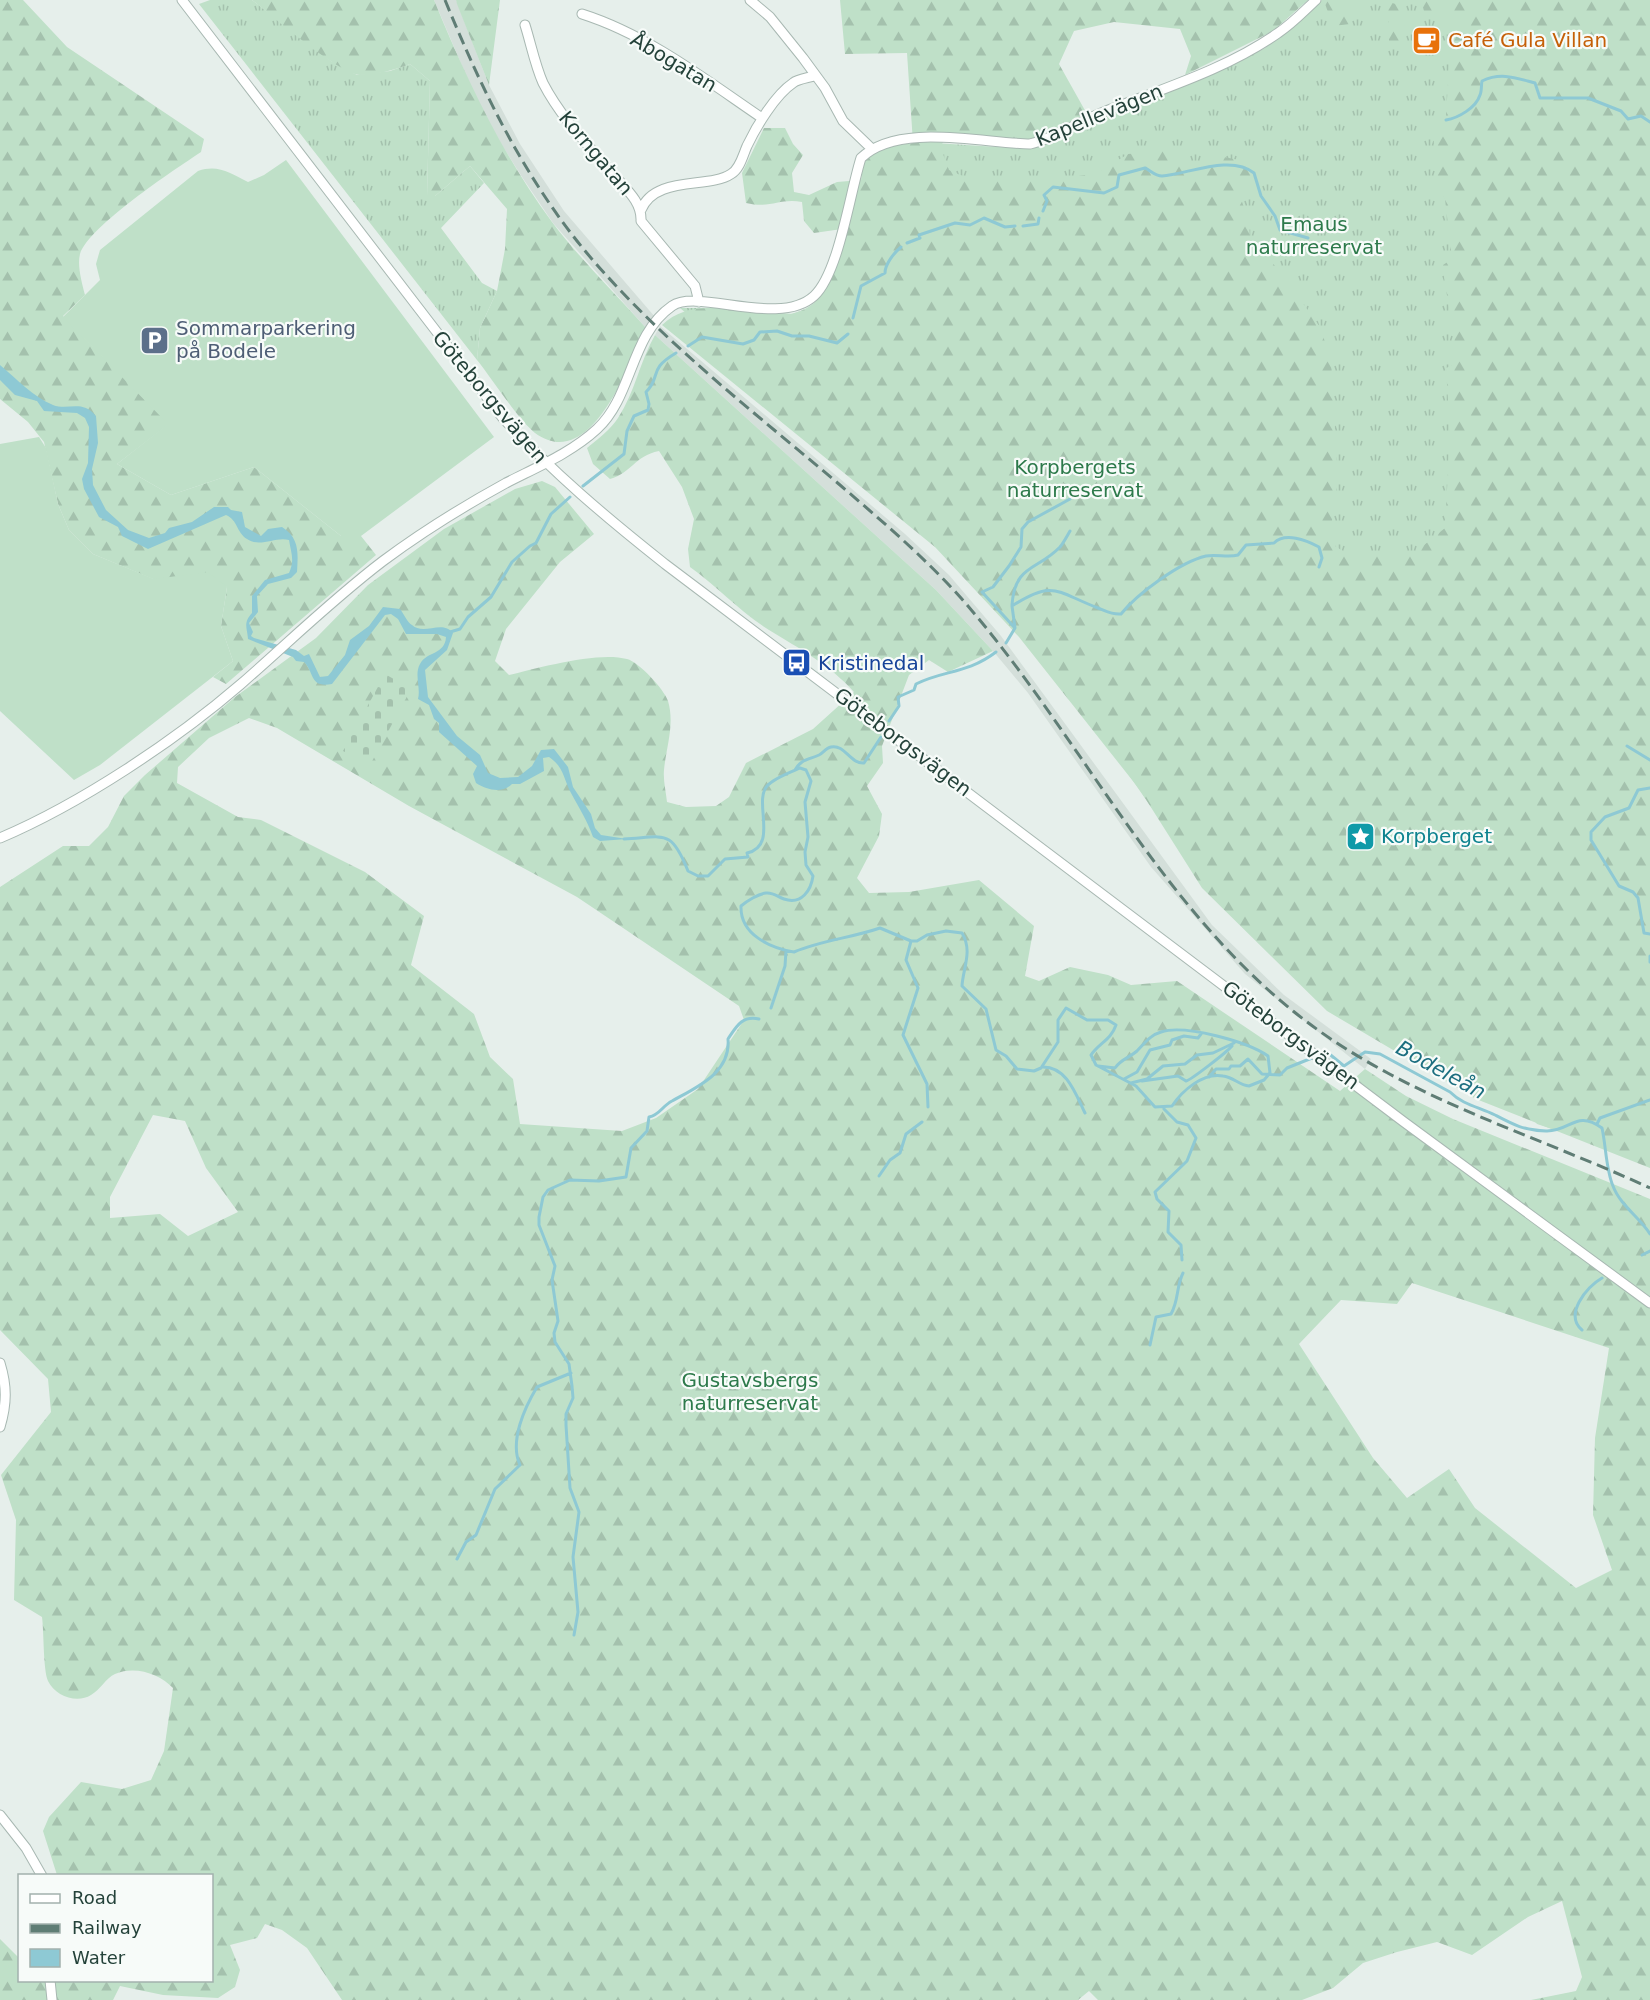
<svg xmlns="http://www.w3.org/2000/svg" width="1650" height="2000" font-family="'DejaVu Sans',sans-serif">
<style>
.built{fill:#d4dfda}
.grass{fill:url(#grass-tufts)}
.forest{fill:url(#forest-firs);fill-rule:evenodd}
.cemetery{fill:url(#cemetery-stones)}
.garden{fill:#bfe0c8}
.water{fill:#8ec9d4}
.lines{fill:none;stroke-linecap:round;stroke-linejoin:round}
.stream{stroke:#8ec9d4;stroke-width:3}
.minor-casing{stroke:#a8b8b2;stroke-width:11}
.minor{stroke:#fff;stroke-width:9}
.rail{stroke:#5f7d75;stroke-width:3;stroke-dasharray:12 6;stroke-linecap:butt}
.labels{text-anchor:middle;stroke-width:4.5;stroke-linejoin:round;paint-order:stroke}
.food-label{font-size:20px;fill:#c56008;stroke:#f7fbf9;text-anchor:start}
.street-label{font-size:20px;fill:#24423a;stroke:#f7fbf9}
.park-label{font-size:20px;fill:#2d7a4b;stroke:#f7fbf9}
.service-label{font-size:20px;fill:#4e5e75;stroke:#f7fbf9;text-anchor:start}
.transit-label{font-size:20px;fill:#164399;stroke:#f7fbf9;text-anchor:start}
.culture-label{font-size:20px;fill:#0d838f;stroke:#f7fbf9;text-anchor:start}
.water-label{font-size:21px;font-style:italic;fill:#1c6f80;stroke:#f7fbf9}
</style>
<defs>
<pattern id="grass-tufts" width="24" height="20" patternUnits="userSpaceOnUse" patternTransform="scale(1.5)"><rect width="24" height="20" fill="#bfe0c8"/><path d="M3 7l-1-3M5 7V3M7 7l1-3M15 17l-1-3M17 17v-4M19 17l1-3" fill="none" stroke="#a4c1ad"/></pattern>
<pattern id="forest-firs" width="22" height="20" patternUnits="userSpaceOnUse" patternTransform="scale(1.5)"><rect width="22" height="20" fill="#bfe0c8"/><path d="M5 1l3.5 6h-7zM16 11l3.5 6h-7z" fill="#a4c1ad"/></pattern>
<pattern id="cemetery-stones" width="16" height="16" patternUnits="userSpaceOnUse" patternTransform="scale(1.5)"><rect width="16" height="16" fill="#bfe0c8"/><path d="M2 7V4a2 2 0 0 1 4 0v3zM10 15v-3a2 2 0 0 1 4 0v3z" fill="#a4c1ad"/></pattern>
</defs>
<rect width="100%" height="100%" fill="#e6efeb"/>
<path class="built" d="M434,0H456L489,85L520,144L564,211L655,317L646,328L553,223L522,177L483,115Z
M660,326L905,534L949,575L1001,636L1212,925L1284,995L1371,1059L1365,1069L1245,974L1151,867L1028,693L993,651L936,590L655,335Z"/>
<path class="grass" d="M210,0H252L331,61L357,75L390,71L410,64L430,81L427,196H435L470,166L484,183L441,228L482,283L497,291L480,328L477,360L199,4Z
M1322,0H1495L1600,1145L1537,1124L1519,1103L1151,807L1026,626L752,369L680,308H734L792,314L823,303L935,143L1013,148L1043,146L1098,118L1227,67L1265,48Z"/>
<path class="forest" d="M0,0H23L67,47L204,139L201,152C174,170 89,226 80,254C77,266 82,283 85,295L63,316L169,424L117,464L171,495L254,467L341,536H361L376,555L226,684L213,677L233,661L221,626L227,587L153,579L93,554L69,530L58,504L44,442L28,422L0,399Z
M252,0H434C466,78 501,153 552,222C580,259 615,293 646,328C629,364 591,474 535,433C519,421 491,377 477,360L480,328L497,291L505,249L507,209L470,166L435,196H427L430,81L410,64C394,70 377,75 360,75C340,75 271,15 252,0Z
M456,0H500L489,85L457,4Z
M840,0H1308L1273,31L1185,75L1191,56L1180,29L1114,22L1074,31L1059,64L1087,114L1034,139L1011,141L951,134L940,146L949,170L967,178L994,176L1015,181L1040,177L1066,178L1097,173L1128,154L1163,151L1194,165L1224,157L1254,163L1258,187L1244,188L1240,196L1249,222L1250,239L1279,270L1320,327L1331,360L1338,480L1329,542L1352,557L1413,554L1445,528L1450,432L1446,368L1458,363L1444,277L1443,265L1452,259L1445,199L1436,184L1433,127V118L1446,116L1452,16L1424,11L1421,0H1650V1168L1476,1099L1327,1011L1202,888L1140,790L1019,637L935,547L662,325C707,283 771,338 814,303C824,294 829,279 835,268C841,256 848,241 842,229L814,233L804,221L802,202C779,198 771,209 746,203L742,173L764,128H785L793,144L803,155L792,173L794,192L809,195L837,182L861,180L864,159L882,147L913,143L907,53L845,54Z
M1356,0L1350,24L1333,26L1324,1Z
M1392,3L1400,5L1404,14L1405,46L1399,48L1389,42L1388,9Z
M655,335L936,590L993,651L948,672L929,660L909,675L882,746L883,763L867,786L882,814L879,836L857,878L869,893L909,892L979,880L1034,926L1025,976L1039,981L1070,967L1108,975L1131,985L1177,981L1340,1091L1365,1069L1406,1096L1453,1119L1650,1199V2000H1531L1576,1991L1582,1977L1562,1901L1528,1917L1472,1955L1437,1942L1397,1952L1363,1963L1333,1988L1302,2000H1098L1089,1991L1078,2000H342L307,1948L282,1930L265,1924L257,1938L230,1945L240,1970L235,1987L218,1998L163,1995L120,1986L113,2000H0V1939L19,1958L20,1980H212V1876L57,1875L43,1831L49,1817L81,1782L122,1789L151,1780L164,1751L173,1688C160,1674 135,1665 115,1674C106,1678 100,1690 91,1695C77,1704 55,1696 48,1681C43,1670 44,1631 42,1617L14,1600L16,1520L1,1475L51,1412L48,1379L0,1330V887L63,846H89L108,827L124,796L145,775L235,697L316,638L368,585L444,529L515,489L542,481L555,487L594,534L560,562L506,629L495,661L509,675C538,668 598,651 627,659C639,662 664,689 668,701C675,724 666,748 664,770C663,780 666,792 667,802L686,807L716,806L729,797L746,763L813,729L854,692C830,665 800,649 769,630C741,613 717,586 690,567L688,549L694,519L682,487L659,451C634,456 632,473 610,479L593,464L587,448C598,439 611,429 618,418C635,392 640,361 655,335ZM249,718L277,728L409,806L577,897L739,1006L744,1020L698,1089L656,1118L622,1131L520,1124L513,1079L490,1057L474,1014L411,965L424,916L365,872L261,820L238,817L177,783L178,767L209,738ZM153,1115L185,1121L206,1168L238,1212L188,1236L160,1214L110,1218V1197ZM1412,1283L1609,1348L1595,1438L1593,1515L1612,1570L1576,1588L1475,1508L1449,1469L1407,1498L1373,1458L1299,1344L1341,1300L1397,1304Z"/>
<path class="cemetery" d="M385,674L411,689L370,765L343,751Z"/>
<path class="garden" d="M286,160L494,437L361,536H341L254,467L171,495L117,464L168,424L63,317L100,280L96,264L100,250L198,171C218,164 230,173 248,182L264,175Z
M39,437L46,448L58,504L69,530L93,554L154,579L208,572L227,587L221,626L233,661L100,765L74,780L0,711V444Z"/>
<path class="water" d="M0,365C17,379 33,397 53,405C68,411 82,399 96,416L98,443L92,469L93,485L106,510L128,530L149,538L165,533L169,528L192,522L214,507H228L231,510L242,512L245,527L261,536L268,529L282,527C300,538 298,554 297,572L291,578L268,584L257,596L258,612L249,623L253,632L251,636L254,638L296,650L304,656L309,654L320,677L328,676L345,655L350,640L369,626L383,607L400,609C404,614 407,622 412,625C424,636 442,619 453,633L447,650L425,670L428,697L457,736L480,755L488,773L500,778L518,777L532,766L541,750L554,749L568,767L573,787L591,814L595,828L601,835L627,839L600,841L593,837C587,820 579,808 571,793C563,778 564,767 549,757L543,758L544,771L520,784H512C502,794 487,790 476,783L473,774L477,766L439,732V723L434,719L429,705L418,699C421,688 414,674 420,664C427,651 445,655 446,637L437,634H406L398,619L391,614L385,615L332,684C309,688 315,673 304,662L296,661L293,657L248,639C247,627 243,623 252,613V596L265,580L289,573C295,560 291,553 289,540C276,536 260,548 247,539C236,532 238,520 226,515L148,549L122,536L118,527L99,517L84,489L82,479L88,463L89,427L85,418L77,413L44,411L37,401L15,395L0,380Z"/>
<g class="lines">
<path class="stream" d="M1446,120C1458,118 1476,108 1480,95C1482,91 1481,85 1482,81C1501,72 1516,78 1535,83L1540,98H1588L1621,111L1628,119L1641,116L1650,122
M1043,211L1047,201L1044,195L1053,187L1104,193L1117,187L1119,175L1145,168C1150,170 1155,176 1162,176C1188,174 1231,154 1254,173L1261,196L1275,216L1280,230L1308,238
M1023,226L1038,224L1039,218
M907,243L920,238L919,235L955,223L970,225L984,218L1005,227L1015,226
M853,318L861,286L885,273C885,264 894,253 901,247
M688,346L702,337L743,344L754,340L760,332L777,331L792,336H809L837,343L848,334
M583,486L624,454L627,431L634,416L648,410L649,404L646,392C662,376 647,370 676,353
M1012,605C1015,564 1037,571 1060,547C1064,542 1067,536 1070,531
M1014,627L982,592L993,587L1009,566L1021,547L1022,529L1028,522L1070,499
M450,632L460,629L468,617L491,597L512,562L530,546L536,543L551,514L570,497
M1006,643L1015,628L1012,606C1054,579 1056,592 1098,608C1106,611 1112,615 1121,614C1137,594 1180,562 1206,556C1217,554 1228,558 1238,555L1246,545L1274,543C1285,532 1306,540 1319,547L1322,558L1319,567
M889,721L899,706L898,697L914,690L916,684C944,670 967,674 996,652
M1627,746L1650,760
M795,770C801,759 808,760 819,755C823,753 826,748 831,747C845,744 850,764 864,763L881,737
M1650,788L1638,790L1629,808L1605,817L1591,832V840L1619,886L1633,892L1638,898L1644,933L1650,934
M624,839C665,837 671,828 688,871L698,876H708L725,859L748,857L747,853C779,846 753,802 767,786C774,778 791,772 800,768L806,770L811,781L805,802L808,837L805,852L806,865L813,876C811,890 802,905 784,899C778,897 773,892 766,893C758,894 747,901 741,906C740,935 771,948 794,952C823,940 851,938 880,928L911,941H917L927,935L946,931L962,933C973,951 963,968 962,986L986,1009L996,1050L1006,1056L1017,1069L1034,1071L1041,1068L1058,1042V1020L1066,1008L1087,1020H1108L1116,1025C1111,1040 1099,1043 1091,1055L1096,1065L1136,1086L1155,1107L1172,1106C1182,1091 1203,1072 1223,1076C1233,1077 1239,1085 1249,1086L1264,1080L1270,1073
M911,941L906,960L918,988L903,1035L927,1084L928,1107
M1650,956V962
M771,1008L785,966L786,951
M1098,1066L1115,1068C1121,1059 1129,1058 1137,1051C1144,1044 1150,1035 1161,1032C1185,1024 1248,1042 1268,1056L1270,1073
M1042,1067C1067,1066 1076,1095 1085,1113
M1209,1077L1216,1069H1229L1231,1066H1240L1248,1059L1262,1074L1280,1075L1287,1068L1327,1052L1344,1066L1365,1052L1380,1054L1450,1092C1463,1105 1479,1107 1495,1115C1514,1125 1523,1130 1546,1131C1570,1132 1576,1109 1602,1128C1606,1146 1606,1170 1613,1186C1620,1205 1640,1218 1650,1234
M1124,1079L1137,1072L1150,1050L1170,1045L1172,1040L1184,1036L1198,1038L1201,1034
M1142,1081L1178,1076L1186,1081C1191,1080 1227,1052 1232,1046
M1131,1083L1147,1079L1163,1066L1185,1064L1197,1055L1213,1053L1234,1043
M1164,1109L1177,1122L1188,1125L1196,1138L1187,1161L1155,1192L1157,1199L1169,1211L1168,1232L1181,1245L1182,1260
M1597,1124L1600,1118L1650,1100
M879,1176L890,1160L900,1153L906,1134L922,1122
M1642,1255L1650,1251
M1582,1330C1564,1315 1586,1287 1602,1278
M1150,1345L1156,1317L1171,1314C1179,1300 1176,1287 1183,1273
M457,1559L466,1542L476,1535L495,1489L520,1465C509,1441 525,1407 537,1387L571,1373
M574,1635L578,1612L573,1557L579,1512L570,1488L566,1425V1414L573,1398L572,1386L569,1364L555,1342L554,1333L558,1321L552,1280L555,1266L539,1225V1217L543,1197L548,1190L570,1180L599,1181L626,1177L631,1148L647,1131L649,1117C660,1115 662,1106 672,1101C697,1087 731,1073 728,1039C736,1027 742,1015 759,1019"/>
<defs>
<path id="minor" d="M182,0L502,417C552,472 607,518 665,564L1404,1122L1650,1303
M750,0L770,17L803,58L825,88L843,121L871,148
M582,14C648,35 706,80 762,118
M525,25C531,44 535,65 543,83C561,118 589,146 614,175C626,189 642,202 641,221L695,286L699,302
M641,210C655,175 709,189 731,174C740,169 743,155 747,146C756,127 775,95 793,83C798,79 808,78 814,76
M0,838C80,804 175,741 241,684C288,643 333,599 383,561C422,532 464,506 506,483C537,467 571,453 597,429C633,396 630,335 672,306C698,288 779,328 814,296C839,273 850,192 861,158C898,122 982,143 1030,144C1055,138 1077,123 1101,113C1161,89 1225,70 1278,33C1292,24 1304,11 1316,0
M0,1363C7,1386 7,1403 0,1427
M0,1815L26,1848L42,1876
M50,1980L52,2000"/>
</defs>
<use href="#minor" class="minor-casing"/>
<use href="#minor" class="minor"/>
<path class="rail" d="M445,0C486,100 533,196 607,276C677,353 761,418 840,485C882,521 924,557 961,598C1077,730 1154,899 1293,1011C1398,1096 1529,1132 1650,1188"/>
</g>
<defs>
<symbol id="cafe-square" viewBox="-11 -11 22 22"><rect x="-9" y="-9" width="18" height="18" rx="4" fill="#e8710a" stroke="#f7fbf9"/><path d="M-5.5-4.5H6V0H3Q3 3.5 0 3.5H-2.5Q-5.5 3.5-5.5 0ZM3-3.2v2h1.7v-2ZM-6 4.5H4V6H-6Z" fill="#fff"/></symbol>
<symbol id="parking-square" viewBox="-11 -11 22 22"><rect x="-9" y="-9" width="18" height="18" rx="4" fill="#5c6f8a" stroke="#f7fbf9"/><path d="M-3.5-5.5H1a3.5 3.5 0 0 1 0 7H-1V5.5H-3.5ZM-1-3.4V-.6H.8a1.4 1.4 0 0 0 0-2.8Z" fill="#fff"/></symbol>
<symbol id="bus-square" viewBox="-11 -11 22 22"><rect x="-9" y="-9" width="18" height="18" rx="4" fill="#1a4fb4" stroke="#f7fbf9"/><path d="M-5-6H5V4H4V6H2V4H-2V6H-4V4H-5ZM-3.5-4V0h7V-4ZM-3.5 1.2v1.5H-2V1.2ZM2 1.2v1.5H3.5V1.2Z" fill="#fff"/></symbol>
<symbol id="sight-square" viewBox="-11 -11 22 22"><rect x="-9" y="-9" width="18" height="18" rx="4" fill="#0f9aa8" stroke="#f7fbf9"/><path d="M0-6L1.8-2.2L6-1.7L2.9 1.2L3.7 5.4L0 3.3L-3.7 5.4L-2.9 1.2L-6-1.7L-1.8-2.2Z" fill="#fff"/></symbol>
</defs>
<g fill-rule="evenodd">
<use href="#cafe-square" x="1410" y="24" width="33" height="33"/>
<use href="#parking-square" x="138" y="324" width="33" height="33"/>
<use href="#bus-square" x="780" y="646" width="33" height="33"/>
<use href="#sight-square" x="1344" y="820" width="33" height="33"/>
</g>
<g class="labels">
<g class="food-label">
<text x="1448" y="47">Café Gula Villan</text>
</g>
<g class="street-label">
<text transform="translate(674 62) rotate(31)" y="7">Åbogatan</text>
<text transform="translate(1099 115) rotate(-22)" y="7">Kapellevägen</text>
<text transform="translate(596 153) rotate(50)" y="7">Korngatan</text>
<text transform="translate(490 397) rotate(50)" y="7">Göteborgsvägen</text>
<text transform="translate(903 742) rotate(37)" y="7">Göteborgsvägen</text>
<text transform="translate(1291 1035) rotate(37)" y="7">Göteborgsvägen</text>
</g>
<g class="park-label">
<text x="1314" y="231">Emaus<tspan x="1314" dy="23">naturreservat</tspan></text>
<text x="1075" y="474">Korpbergets<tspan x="1075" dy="23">naturreservat</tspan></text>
<text x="750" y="1387">Gustavsbergs<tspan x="750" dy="23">naturreservat</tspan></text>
</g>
<g class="service-label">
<text x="176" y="335">Sommarparkering<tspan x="176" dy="23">på Bodele</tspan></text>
</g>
<g class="transit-label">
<text x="818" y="670">Kristinedal</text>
</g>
<g class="culture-label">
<text x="1381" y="843">Korpberget</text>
</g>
<g class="water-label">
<text transform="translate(1441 1070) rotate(29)" y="7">Bodeleån</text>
</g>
</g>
<rect x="18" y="1874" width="195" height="108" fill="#f7fbf9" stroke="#a3b1ad" stroke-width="1.5"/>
<rect x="30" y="1894" width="30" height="9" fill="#ffffff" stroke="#a3b1ad" stroke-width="1.5"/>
<text x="72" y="1904" font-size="18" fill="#24423a">Road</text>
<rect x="30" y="1924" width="30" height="9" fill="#5f7d75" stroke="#a3b1ad" stroke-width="1.5"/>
<text x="72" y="1934" font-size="18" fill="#24423a">Railway</text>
<rect x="30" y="1949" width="30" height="18" fill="#8ec9d4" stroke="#a3b1ad" stroke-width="1.5"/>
<text x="72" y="1964" font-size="18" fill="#24423a">Water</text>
</svg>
